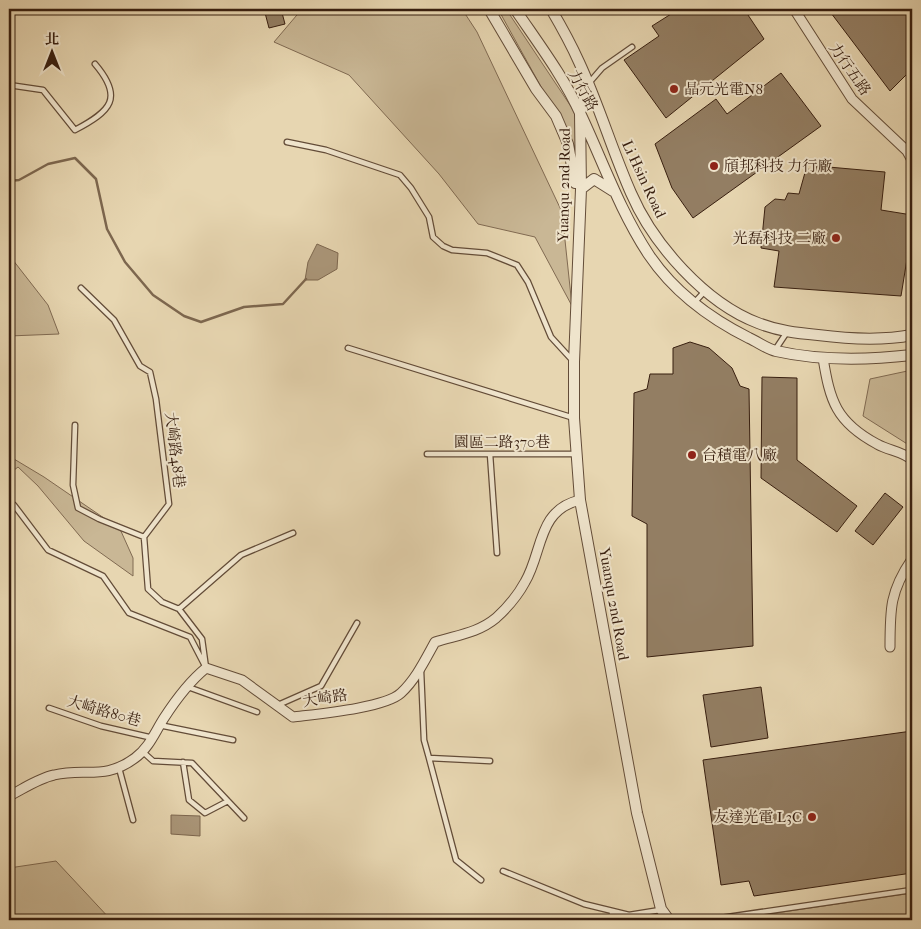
<svg xmlns="http://www.w3.org/2000/svg" width="921" height="929" font-family="'IM FELL French Canon','Noto Serif TC',serif">
<style>
.green{fill:#c9b795;stroke:#806a52}
.water{fill:#ab977a;stroke:#7d674f}
.lines{fill:none;stroke-linecap:round;stroke-linejoin:round}
.stream{stroke:#7d674f;stroke-width:2.5}
.building{fill:#937e63;stroke:#371e0f}
.service-casing{stroke:#634c38;stroke-width:7}
.minor-casing{stroke:#634c38;stroke-width:11}
.tertiary-casing{stroke:#634c38;stroke-width:12}
.service{stroke:#efe4cc;stroke-width:4.5}
.minor{stroke:#efe4cc;stroke-width:9}
.tertiary{stroke:#efe4cc;stroke-width:10}
.poi-dot{fill:#8f2418;stroke:#efe4cc;stroke-width:2}
.labels{text-anchor:middle;stroke-width:4;stroke-linejoin:round;paint-order:stroke}
.street-label{font-size:15px;fill:#371e0f;stroke:#efe4cc}
.poi-label{font-size:15px;fill:#371e0f;stroke:#efe4cc;text-anchor:start}
</style>
<rect width="100%" height="100%" fill="#e7d6b1"/>
<filter id="stains"><feTurbulence type="fractalNoise" baseFrequency=".004" numOctaves="4"/><feColorMatrix values="0 0 0 0 .2 0 0 0 0 .09 0 0 0 0 .02 0 0 0 .5 -.17"/></filter>
<radialGradient id="worn" r=".72"><stop offset=".6" stop-color="#630" stop-opacity="0"/><stop offset="1" stop-color="#630" stop-opacity=".3"/></radialGradient>
<path class="green" d="M302,9H462L477,32L562,212L572,306L535,237L478,224L439,174L349,75L274,42Z
M498,9H506L576,114V150Z
M9,255L48,305L59,334L9,336Z
M912,370V447L863,416L870,379Z
M9,456L44,477L120,529L133,558V576L84,541L38,486L18,467L9,474Z
M56,861L111,920H9V868Z
M912,893V920H755V916Z"/>
<path class="water" d="M317,244L338,253L337,269L318,280H305L308,262Z
M171,815L200,816V836L171,834Z"/>
<g class="lines">
<path class="stream" d="M9,181L19,180L48,164L75,158L96,179L107,229L125,262L153,295L184,316L201,322L244,307L283,304L306,279"/>
</g>
<path class="building" d="M264,9H281L285,24L269,28Z
M679,9H744L764,39L666,118L624,60L659,36L652,26Z
M828,9H912V69L890,91Z
M781,73L821,126L693,218L672,188L655,144L716,99L727,114Z
M817,166L885,172L881,210L912,215V228L901,296L774,287L779,251L761,248L765,207L775,199L785,200L788,193L799,194L806,169L815,170Z
M690,342L709,348L732,368L740,386L749,389L753,646L647,657V524L632,516L634,393L647,389L650,374H673V348Z
M762,377L797,378V460L857,506L837,532L761,478Z
M885,493L903,507L873,545L855,531Z
M761,687L768,738L711,747L703,695Z
M912,731V873L754,896L749,881L721,885L703,760Z"/>
<g class="lines">
<defs>
<path id="service" d="M589,83L602,68L632,47
M9,85L43,90L75,130C111,111 124,98 95,64
M287,142L326,150L400,175L411,188L429,217L433,237L443,246L452,250L487,253L517,265L528,282L551,337L573,361
M81,288L114,320L140,366L150,372L156,399L169,504L144,537L148,589L162,602L179,609L202,639L206,668
M693,304L705,291
M348,348L574,418
M775,350L787,332
M75,425L73,485L78,508L99,519L144,537
M427,454H576
M490,454L497,553
M14,505L48,550L103,576L129,613L190,637L204,664
M179,609L241,555L293,533
M421,671L424,740L429,758L490,761
M188,687L257,712
M278,705L321,686L357,623
M49,708L101,726L153,738
M159,725L233,740
M143,752L153,761L192,763L244,818
M429,758L456,860L481,880
M183,762L189,800L205,813L228,801
M119,768L133,820
M503,871L584,904L629,915L660,910
M612,920V911
M707,920L912,890"/>
<path id="minor" d="M794,9L852,99L907,151L912,160
M823,358C830,401 836,422 877,444C889,451 902,451 912,460
M890,647C890,609 890,591 912,559
M9,796C23,789 39,778 54,775C85,767 104,781 135,758C149,748 155,732 164,718C175,701 190,681 206,668L242,680L293,717C317,714 385,708 401,693C416,679 425,660 435,642C457,635 478,633 496,618C507,608 518,595 525,582C543,552 537,510 580,500"/>
<path id="tertiary" d="M489,9L536,89L556,116L568,144L575,183
M515,9C538,43 564,77 581,115C603,162 620,211 649,255C674,292 709,318 749,338C758,342 767,349 776,351C820,361 868,360 912,355
M551,9C561,26 571,44 579,62C599,105 612,150 631,193C653,244 705,303 758,323C778,331 797,333 818,335C849,339 881,341 912,335
M588,84L580,113L581,189L574,362V418L580,500L637,813L661,909L669,920
M581,189L594,179L613,191"/>
</defs>
<use href="#service" class="service-casing"/>
<use href="#minor" class="minor-casing"/>
<use href="#tertiary" class="tertiary-casing"/>
<use href="#service" class="service"/>
<use href="#minor" class="minor"/>
<use href="#tertiary" class="tertiary"/>
</g>
<g class="poi-dot">
<circle cx="674" cy="89" r="5"/>
<circle cx="714" cy="166" r="5"/>
<circle cx="836" cy="238" r="5"/>
<circle cx="692" cy="455" r="5"/>
<circle cx="812" cy="817" r="5"/>
</g>
<g class="labels">
<g class="street-label">
<text transform="translate(850 69) rotate(55)" y="5">力行五路</text>
<text transform="translate(583 90) rotate(61)" y="5">力行路</text>
<text transform="translate(644 179) rotate(65)" y="5">Li Hsin Road</text>
<text transform="translate(564 185) rotate(-89)" y="5">Yuanqu 2nd Road</text>
<text x="502" y="447">園區二路370巷</text>
<text transform="translate(175 450) rotate(83)" y="5">大崎路48巷</text>
<text transform="translate(614 604) rotate(80)" y="5">Yuanqu 2nd Road</text>
<text transform="translate(325 698) rotate(-9)" y="5">大崎路</text>
<text transform="translate(104 711) rotate(16)" y="5">大崎路80巷</text>
</g>
<g class="poi-label">
<text x="684" y="94">晶元光電N8</text>
<text x="724" y="171">頎邦科技 力行廠</text>
<text x="826" y="243" text-anchor="end">光磊科技 二廠</text>
<text x="702" y="460">台積電八廠</text>
<text x="802" y="822" text-anchor="end">友達光電 L3C</text>
</g>
</g>
<rect width="921" height="929" fill="none" stroke="#e7d6b1" stroke-width="30"/>
<rect x="10" y="10" width="901" height="909" fill="none" stroke="#371e0f" stroke-width="2.5"/>
<rect x="15" y="15" width="891" height="899" fill="none" stroke="#371e0f"/>
<g transform="translate(52 52)" stroke="#efe4cc" stroke-width="4" paint-order="stroke">
<path d="M0-4L9 19L0 12L-9 19Z" fill="#371e0f"/>
<text y="-8" font-size="14" font-weight="bold" text-anchor="middle" fill="#371e0f">北</text>
</g>
<rect width="100%" height="100%" filter="url(#stains)"/>
<rect width="100%" height="100%" fill="url(#worn)"/>
</svg>
